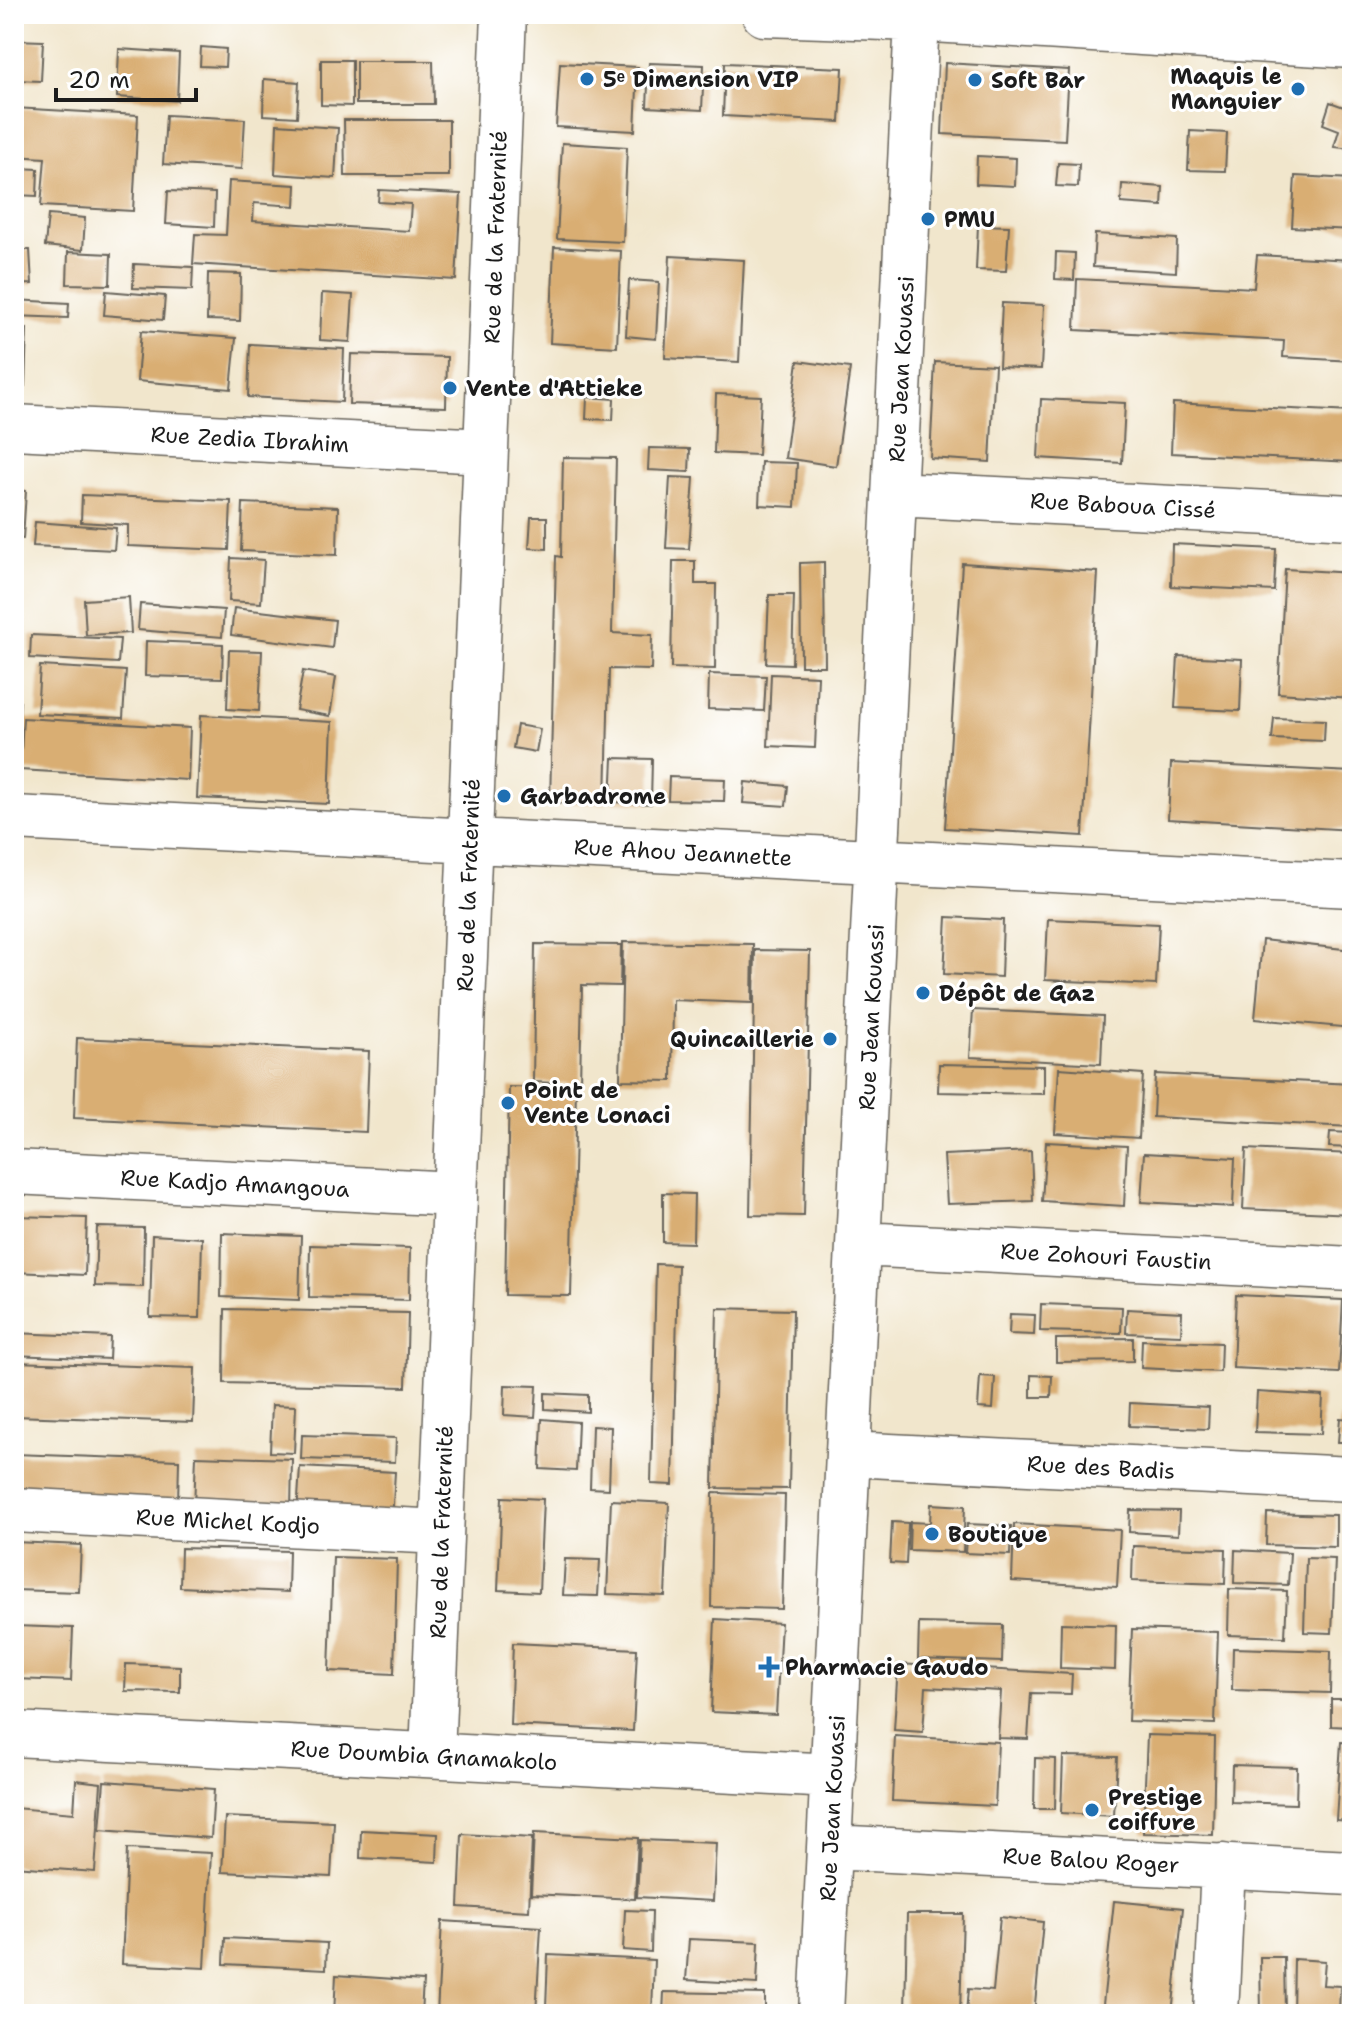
<svg xmlns="http://www.w3.org/2000/svg" width="1366" height="2028" font-family="'Shantell Sans',sans-serif">
<style>
.building{fill:#d9ae73}
.lines{fill:none;stroke-linecap:round;stroke-linejoin:round}
.minor-casing{stroke:#67635a;stroke-width:47}
.minor{stroke:#fff;stroke-width:44}
.poi-dot{fill:#1f6fb2;stroke:#fff;stroke-width:3}
.labels{text-anchor:middle;stroke-width:6;stroke-linejoin:round;paint-order:stroke}
.poi-label{font-size:22px;font-weight:bold;fill:#1c1c1c;stroke:#fff;text-anchor:start}
.street-label{font-size:22px;fill:#1c1c1c;stroke:#fff}
</style>
<rect width="100%" height="100%" fill="#fff"/>
<filter id="ink" filterUnits="userSpaceOnUse"><feTurbulence type="fractalNoise" baseFrequency=".0125" numOctaves="2"/><feDisplacementMap in="SourceGraphic" scale="16" xChannelSelector="R" yChannelSelector="G"/><feConvolveMatrix kernelMatrix="1 2 1 2 8 2 1 2 1" color-interpolation-filters="sRGB"/></filter>
<filter id="wash" filterUnits="userSpaceOnUse"><feTurbulence type="fractalNoise" baseFrequency=".006" numOctaves="4" result="noise"/><feDisplacementMap in="SourceGraphic" scale="32" xChannelSelector="R" yChannelSelector="G"/><feGaussianBlur stdDeviation="1.8" result="paint"/><feColorMatrix in="noise" values="0 0 0 0 0 0 0 0 0 0 0 0 0 0 0 0 0 1.4 0 .05"/><feComposite in="paint" operator="in"/></filter>
<g filter="url(#wash)">
<rect width="100%" height="100%" fill="#f1e6cc"/>
<g id="blocks">
<path class="building" d="M14,40L43,41L41,81L14,80Z
M201,47L226,49L225,67L200,66Z
M119,49L179,53L177,101L117,97Z
M321,60H352V106L321,105Z
M356,61H433L434,104H356Z
M560,63L638,67L635,131L556,127Z
M649,63L704,65L702,110L647,107Z
M725,63L843,68L840,122L723,116Z
M945,63L1069,70L1065,140L942,134Z
M264,79L299,82L297,117L263,115Z
M1330,102L1352,110V149L1334,147L1339,130L1323,124Z
M14,108L138,115L133,211L41,206L45,158L14,156Z
M166,115L245,119L242,169L163,164Z
M344,120H449V176H345Z
M277,124L338,128L335,178L275,174Z
M1190,131L1227,133L1225,171L1188,170Z
M562,143L627,147L623,242L557,239Z
M977,156L1016,158L1015,186L976,184Z
M1058,163L1079,164L1078,187L1056,186Z
M18,168L38,169L37,196L16,195Z
M1295,176L1352,179V230L1292,227Z
M229,181L296,185L295,206L254,203L253,221L409,231L411,204L378,202L379,190L461,194L456,280L193,264L195,234L226,235Z
M1122,184L1163,187L1162,206L1121,203Z
M168,191L215,193L214,227L166,224Z
M48,215L85,218L83,250L45,246Z
M978,225L1009,226L1006,271L976,270Z
M1095,234L1177,239L1176,272L1093,267Z
M554,247L621,251L617,347L550,343Z
M14,250H30L32,284L14,285Z
M68,252L111,254L110,285L67,284Z
M1056,252L1075,253L1074,280L1055,279Z
M1257,255L1352,260V361L1283,357L1284,341L1075,330L1077,279L1254,288Z
M670,256L744,260L739,362L665,358Z
M134,264L193,267L192,290L133,288Z
M208,273L241,274L240,321L207,320Z
M629,280L659,282L656,339L626,336Z
M106,291L165,296L163,320L104,315Z
M322,293L353,295L350,342L320,340Z
M14,300L69,303L68,318L14,316Z
M1002,303L1044,305L1041,369L999,367Z
M14,328L27,329L25,386H14Z
M141,331L236,338L231,389L137,381Z
M250,344L344,349L342,402L248,397Z
M351,354L447,357L446,407L349,404Z
M798,361L850,368L836,466L785,458Z
M935,362L995,365L990,462L930,458Z
M716,394L761,396L758,455L714,453Z
M587,397L614,399L613,420L586,419Z
M1041,399L1125,403L1122,463L1038,458Z
M1173,403L1352,412V462L1171,453Z
M649,448L690,449L689,472L648,470Z
M563,457L616,458L612,633L652,635L651,670L609,669L606,804L550,803L556,556L561,557Z
M761,462L797,463L795,507L759,505Z
M670,477L694,478L689,549L666,548Z
M14,490L26,491L23,539L14,538Z
M82,495L231,501L229,550L128,546V525L81,522Z
M243,503L338,507L337,555L241,551Z
M531,517H547V549L529,548Z
M35,522L116,528L114,550L33,546Z
M1172,544L1276,549L1274,591L1171,586Z
M231,558L264,560L261,603L229,601Z
M673,561H695V584H716L715,669L671,668Z
M824,562L825,666H801L800,563Z
M962,563L1098,572L1083,836L945,828Z
M1285,569L1352,573V698L1278,693Z
M769,595H794L792,664L766,663Z
M129,597L131,633L86,635L84,600Z
M140,604L224,610L222,637L138,630Z
M234,608L335,620L332,648L231,635Z
M14,633L22,634L19,667L14,666Z
M31,635L120,639L118,663L30,658Z
M146,641L223,644L222,678L145,676Z
M229,650L262,651L259,711L227,709Z
M1178,656L1242,659L1240,711L1175,708Z
M40,666L126,671L123,718L37,714Z
M303,671L336,677L330,716L296,710Z
M709,674L766,676L764,711L708,709Z
M771,674L818,676L815,748L768,746Z
M14,702H20L16,759H14Z
M201,715L332,722L329,804L197,798Z
M23,718L190,728L188,780L20,770Z
M1274,718L1325,720L1324,741L1272,739Z
M517,725L540,729L536,752L513,748Z
M613,758L652,759L651,804L611,802Z
M1171,763L1352,772V830L1168,819Z
M669,777L725,779L724,801L668,800Z
M745,782L788,786L786,806L743,803Z
M947,917L1003,920L1001,977L944,974Z
M1048,919L1159,924L1156,985L1045,980Z
M1262,940L1352,950V1028L1255,1019Z
M623,942L753,944L752,1003L673,1000L672,1081L620,1080Z
M535,944L621,945L620,986L582,985L580,1084L533,1082Z
M755,950L810,951L804,1216L750,1215Z
M973,1010L1103,1016L1101,1064L970,1057Z
M77,1038L369,1051L366,1132L74,1118Z
M939,1064L1044,1066V1094L938,1092Z
M1059,1068L1143,1074L1139,1138L1055,1133Z
M1155,1074L1352,1084V1127L1153,1117Z
M509,1087L576,1088L571,1296L505,1295Z
M1330,1132L1352,1133V1148L1329,1147Z
M1046,1142L1127,1146L1124,1206L1042,1201Z
M1246,1149L1352,1154V1214L1243,1209Z
M1031,1151L1033,1201L947,1204L944,1155Z
M1144,1153L1235,1158L1233,1207L1141,1202Z
M663,1193L694,1194L693,1243L663,1242Z
M14,1216L87,1218L85,1275L14,1272Z
M97,1227L144,1228L143,1287L95,1286Z
M222,1233L301,1236L299,1300L221,1297Z
M152,1235L202,1238L200,1318L150,1317Z
M310,1245L410,1248L409,1300L309,1297Z
M656,1264L678,1265L673,1485L651,1484Z
M1236,1295L1343,1300L1339,1373L1233,1368Z
M1041,1304L1122,1307L1121,1333L1040,1331Z
M717,1308L793,1310L789,1489L713,1488Z
M225,1309L408,1313L406,1387L224,1383Z
M1127,1309L1182,1312L1181,1335L1126,1333Z
M1010,1314L1035,1315L1034,1335L1009,1334Z
M14,1333L110,1337L109,1359L14,1355Z
M1133,1338V1361L1056,1362V1339Z
M1142,1340L1221,1343L1220,1372L1141,1368Z
M14,1362L195,1368L193,1422L14,1416Z
M1031,1375L1052,1376L1051,1397H1031Z
M980,1376L995,1377L993,1409L978,1408Z
M505,1385L537,1386L535,1417L504,1415Z
M1257,1392L1323,1396L1321,1434L1255,1432Z
M545,1393L588,1395V1412L545,1409Z
M1130,1403L1209,1407L1208,1429L1129,1426Z
M272,1405L296,1406L294,1453L270,1452Z
M1340,1418L1352,1419V1442H1338Z
M542,1419L578,1422L576,1471L540,1469Z
M592,1426L611,1427L609,1489L590,1488Z
M302,1435L396,1438L395,1462L301,1459Z
M14,1454L179,1460L178,1503L14,1497Z
M196,1456L292,1459L291,1511L194,1507Z
M300,1467L395,1472L392,1521L297,1515Z
M713,1493L785,1495L782,1609L711,1607Z
M502,1497L543,1499L539,1592L498,1590Z
M611,1500L669,1503L665,1596L607,1594Z
M931,1504L965,1506L963,1552L909,1550L910,1522L930,1523Z
M1130,1510L1179,1511L1178,1535L1129,1532Z
M1267,1513L1336,1515V1547L1266,1545Z
M892,1522L908,1523L906,1564L890,1563Z
M967,1524L1011,1526L1010,1555L965,1553Z
M1014,1524L1120,1530L1117,1587L1012,1581Z
M14,1542L81,1545L79,1592L14,1590Z
M1133,1546L1226,1549L1225,1584L1132,1581Z
M181,1548L289,1551L288,1592L180,1587Z
M1235,1550L1290,1553L1288,1585L1234,1583Z
M333,1557L397,1559L394,1674L329,1671Z
M1306,1558L1335,1559L1332,1633L1304,1632Z
M565,1559L600,1560L598,1596L563,1595Z
M1229,1589L1287,1591L1285,1637L1228,1635Z
M715,1619L781,1623L776,1715L711,1712Z
M919,1623L1003,1625L1002,1662L918,1659Z
M1061,1623L1116,1625L1115,1670L1060,1668Z
M14,1626L73,1628L71,1681L14,1679Z
M1132,1629L1218,1632L1215,1724L1128,1721Z
M513,1643L637,1649L633,1731L510,1725Z
M1233,1648L1331,1651L1330,1693L1232,1690Z
M126,1664L180,1666V1692L125,1691Z
M898,1664L1072,1674L1071,1694L1031,1693L1028,1739L998,1738L1001,1691L926,1687L923,1732L894,1730Z
M1331,1699H1352V1727L1331,1726Z
M1147,1735L1215,1737L1213,1835L1143,1833Z
M895,1736L998,1742L995,1806L892,1801Z
M1341,1742L1352,1743V1821L1336,1820Z
M1063,1756L1117,1757L1114,1816L1061,1813Z
M1035,1758L1056,1759L1055,1809H1034Z
M1232,1765L1297,1767L1296,1804L1231,1802Z
M76,1780L101,1783L95,1872L14,1866V1808L74,1813Z
M104,1781L214,1789L211,1838L100,1830Z
M225,1817L334,1822L331,1877L222,1872Z
M361,1830L438,1834L437,1862L360,1858Z
M534,1833L638,1838L635,1899L531,1894Z
M462,1834L532,1838L529,1911L459,1907Z
M640,1840L716,1843L713,1901L637,1897Z
M127,1849L211,1853L205,1968L122,1964Z
M1114,1901L1183,1908L1172,2014H1102Z
M625,1910L652,1911L651,1952L623,1950Z
M907,1914H963L960,2014H905Z
M1000,1917L1043,1922L1034,2014H966L968,1989L993,1991Z
M442,1921L541,1927L536,2014H437Z
M225,1938L327,1943L326,1969L224,1964Z
M689,1939L759,1942L757,1984L686,1980Z
M548,1955L654,1960L652,2012L546,2007Z
M1260,1957H1284L1285,2014H1261Z
M1294,1959L1325,1961L1323,1985L1340,1986L1339,2014H1293Z
M336,1975L423,1981L421,2014H334Z
M664,1992L765,1994V2014H663Z"/>
</g>
</g>
<g filter="url(#ink)">
<use href="#blocks" fill-opacity="0" stroke="#67635a" stroke-width="2"/>
<g class="lines">
<defs>
<path id="minor" d="M764,14L917,19L1352,46
M14,427L486,451
M895,494L1352,517
M14,818L1352,885
M14,1172L455,1194
M860,1244L1352,1269
M849,1454L1352,1479
M14,1510L441,1532
M14,1734L834,1776
M432,1755L504,14
M829,1847L1352,1873
M821,2014L917,19
M1216,2014L1223,1866"/>
</defs>
<use href="#minor" class="minor-casing"/>
<use href="#minor" class="minor"/>
</g>
</g>
<g class="poi-dot">
<circle cx="587" cy="79" r="8"/>
<circle cx="975" cy="80" r="8"/>
<circle cx="1298" cy="89" r="8"/>
<circle cx="928" cy="219" r="8"/>
<circle cx="450" cy="388" r="8"/>
<circle cx="504" cy="796" r="8"/>
<circle cx="923" cy="993" r="8"/>
<circle cx="830" cy="1039" r="8"/>
<circle cx="508" cy="1103" r="8"/>
<circle cx="932" cy="1534" r="8"/>
<path d="M765 1655h8v8h8v8h-8v8h-8v-8h-8v-8h8z"/>
<circle cx="1092" cy="1810" r="8"/>
</g>
<g class="labels">
<g class="poi-label">
<text x="1282" y="84" text-anchor="end">Maquis le<tspan x="1282" dy="25">Manguier</tspan></text>
<text x="603" y="87">5ᵉ Dimension VIP</text>
<text x="991" y="88">Soft Bar</text>
<text x="944" y="227">PMU</text>
<text x="466" y="396">Vente d'Attieke</text>
<text x="520" y="804">Garbadrome</text>
<text x="939" y="1001">Dépôt de Gaz</text>
<text x="814" y="1047" text-anchor="end">Quincaillerie</text>
<text x="524" y="1098">Point de<tspan x="524" dy="25">Vente Lonaci</tspan></text>
<text x="948" y="1542">Boutique</text>
<text x="785" y="1675">Pharmacie Gaudo</text>
<text x="1108" y="1805">Prestige<tspan x="1108" dy="25">coiffure</tspan></text>
</g>
<g class="street-label">
<text transform="translate(495 237) rotate(-88)" y="8">Rue de la Fraternité</text>
<text transform="translate(901 369) rotate(-87)" y="8">Rue Jean Kouassi</text>
<text transform="translate(250 439) rotate(3)" y="8">Rue Zedia Ibrahim</text>
<text transform="translate(1123 505) rotate(3)" y="8">Rue Baboua Cissé</text>
<text transform="translate(683 852) rotate(3)" y="8">Rue Ahou Jeannette</text>
<text transform="translate(468 885) rotate(-88)" y="8">Rue de la Fraternité</text>
<text transform="translate(871 1017) rotate(-87)" y="8">Rue Jean Kouassi</text>
<text transform="translate(235 1183) rotate(3)" y="8">Rue Kadjo Amangoua</text>
<text transform="translate(1106 1256) rotate(3)" y="8">Rue Zohouri Faustin</text>
<text transform="translate(1101 1467) rotate(3)" y="8">Rue des Badis</text>
<text transform="translate(228 1521) rotate(3)" y="8">Rue Michel Kodjo</text>
<text transform="translate(441 1532) rotate(-88)" y="8">Rue de la Fraternité</text>
<text transform="translate(424 1755) rotate(3)" y="8">Rue Doumbia Gnamakolo</text>
<text transform="translate(832 1808) rotate(-87)" y="8">Rue Jean Kouassi</text>
<text transform="translate(1091 1860) rotate(3)" y="8">Rue Balou Roger</text>
</g>
</g>
<rect width="1366" height="2028" fill="none" stroke="#fff" stroke-width="48"/>
<path d="M56 88v12h140v-12" fill="none" stroke="#1c1c1c" stroke-width="4"/>
<text x="68" y="88" font-size="24" fill="#1c1c1c" stroke="#ffffff" stroke-width="6" paint-order="stroke">20 m</text>
</svg>
